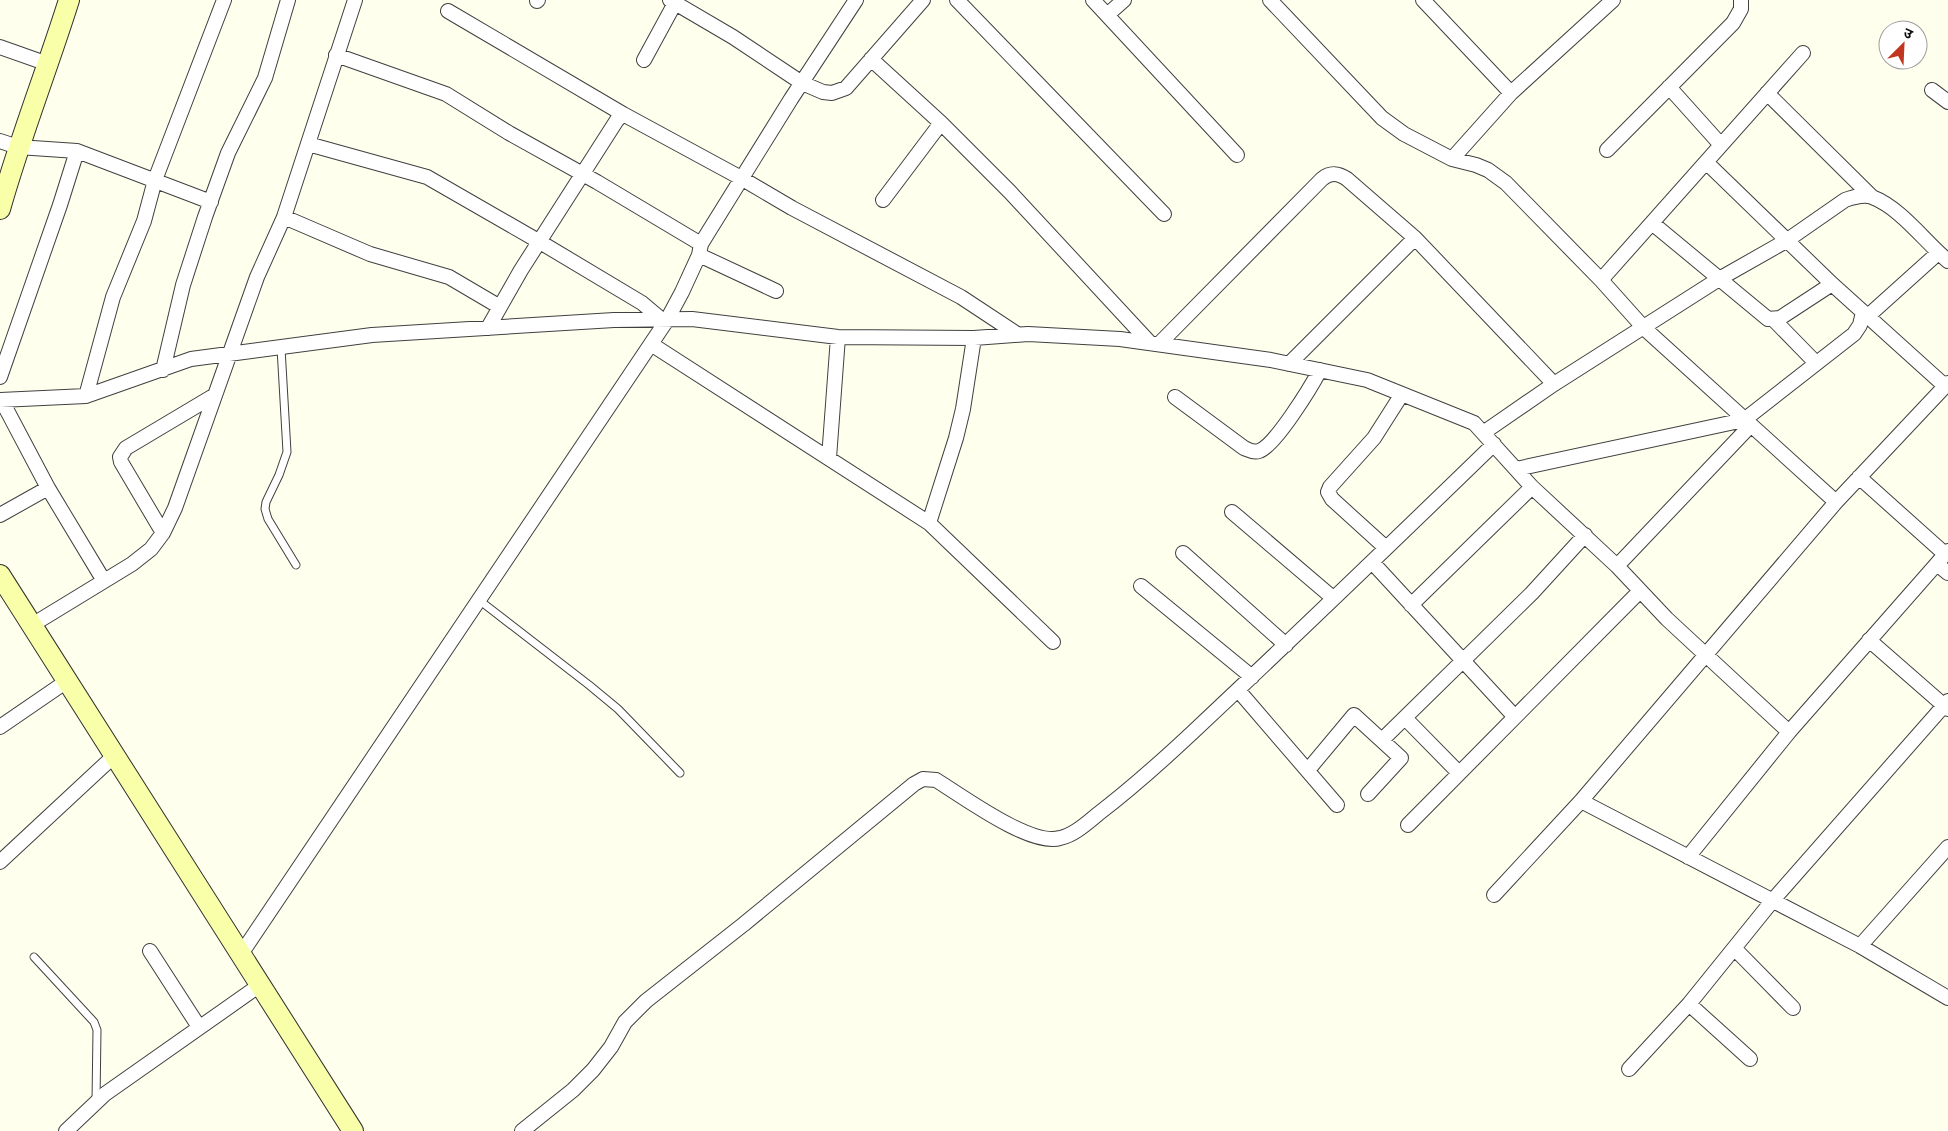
<svg xmlns="http://www.w3.org/2000/svg" width="1948" height="1131" font-family="'IBM Plex Serif','Noto Sans Devanagari',serif">
<style>
.lines{fill:none;stroke-linecap:round;stroke-linejoin:round}
.lane-casing{stroke:#404040;stroke-width:9}
.street-casing{stroke:#404040;stroke-width:16}
.secondary-casing{stroke:#2f2f2f;stroke-width:22}
.lane{stroke:#fff;stroke-width:7}
.street{stroke:#fff;stroke-width:14}
.secondary{stroke:#f9ffa8;stroke-width:20}
</style>
<rect width="100%" height="100%" fill="#ffffed"/>
<g class="lines">
<defs>
<path id="lane" d="M281,348L287,452L279,475L266,502L265,509L268,519L296,565
M479,600L589,685L618,709L680,773
M34,957L94,1022L97,1030L96,1101"/>
<path id="street" d="M670,0L733,37L802,83L823,92L832,93L846,88L923,0
M957,0L1164,214
M1093,0L1237,155
M1270,0L1382,118L1404,134L1452,159L1476,165L1488,170L1506,183L1601,280L1644,328L1836,502
M1423,0L1511,93L1452,159
M537,1L538,0
M448,11L623,114L741,178L792,208L961,297L1017,334
M1107,15L1124,0
M0,47L48,64
M336,55L446,94L509,133L597,182L701,244
M871,59L941,123L1010,192L1150,343
M644,60L675,3
M1669,87L1721,145
M1932,90L1948,102
M1511,93L1613,0
M1767,93L1871,196
M0,141L18,147L77,151L211,202
M308,144L427,177L540,242L642,303L661,319
M1607,150L1733,23L1741,9V0
M1706,162L1832,284L1945,386
M883,200L941,123
M284,217L370,254L449,277L500,307
M1652,223L1768,319L1780,318L1832,284
M699,255L776,291
M1601,280L1803,53
M1868,316L1938,253
M1774,320L1816,363
M488,328L521,270L617,120L623,114
M651,344L929,523L1053,642
M1159,344L1322,179C1331,172 1338,173 1347,179L1415,238L1554,384
M1289,364L1415,238
M163,370L183,285L205,217L228,153L265,78L288,0
M0,377L60,205L77,151
M86,396L113,297L144,221L155,180L224,0
M1175,397L1244,448C1249,450 1253,453 1259,451C1275,446 1311,387 1320,370
M0,400L86,396L191,359L372,335L614,320L692,319L838,337L974,338L1028,334L1120,339L1271,360L1367,380L1474,423L1532,487L1617,566L1667,619L1789,732
M2,401L48,488
M1483,433L1554,384L1719,279L1786,241L1845,200C1854,197 1864,194 1872,197C1901,208 1925,242 1948,261
M829,458L838,337
M1516,469L1744,420L1854,334L1860,325L1863,312
M1859,477L1945,554
M1232,512L1333,598
M0,515L48,488L104,581
M929,523L956,438L963,409L974,338
M163,533L121,462L120,457L126,448L215,395
M1386,548L1332,499L1328,492L1330,487L1374,438L1402,394
M1183,553L1286,645
M1372,562L1515,717
M1937,564L1948,573
M1617,566L1751,425
M1141,586L1252,677
M1411,605L1532,487
M32,625L132,564L151,549L163,533L175,508L257,277L284,217L355,0
M1869,640L1948,709
M1238,690L1337,805
M1405,718L1459,773
M0,727L67,681
M1382,740L1532,593L1585,535
M1308,770L1354,715L1401,758L1368,794
M1581,801L1860,946L1948,998
M1408,825L1640,591
M1688,857L1789,732L1948,551
M0,862L115,755
M1494,895L1581,801L1836,502L1948,383
M1860,946L1948,847
M1735,949L1793,1008
M150,951L199,1027
M241,954L667,320L682,292L699,255L701,244L709,231L791,99L856,0
M1689,1004L1750,1059
M1629,1069L1689,1004L1773,900L1948,701
M66,1131L105,1094L260,985
M522,1131L573,1090L593,1070L611,1047L625,1022L646,1001L744,924L914,784L923,779L936,780C962,796 1031,847 1060,838C1074,835 1087,823 1098,814C1132,788 1162,761 1193,732C1294,637 1394,541 1494,444"/>
<path id="secondary" d="M0,209C20,138 47,70 69,0
M0,575L353,1131"/>
</defs>
<use href="#lane" class="lane-casing"/>
<use href="#street" class="street-casing"/>
<use href="#secondary" class="secondary-casing"/>
<use href="#lane" class="lane"/>
<use href="#street" class="street"/>
<use href="#secondary" class="secondary"/>
</g>
<g transform="translate(1903 45) rotate(24)"><circle r="24" fill="#ffffff" stroke="#9e9e9e"/>
<path d="M0-4L9 19L0 12L-9 19Z" fill="#c2351f"/>
<text y="-8" font-size="14" font-weight="bold" text-anchor="middle" fill="#0d0d0d">उ</text>
</g>
</svg>
